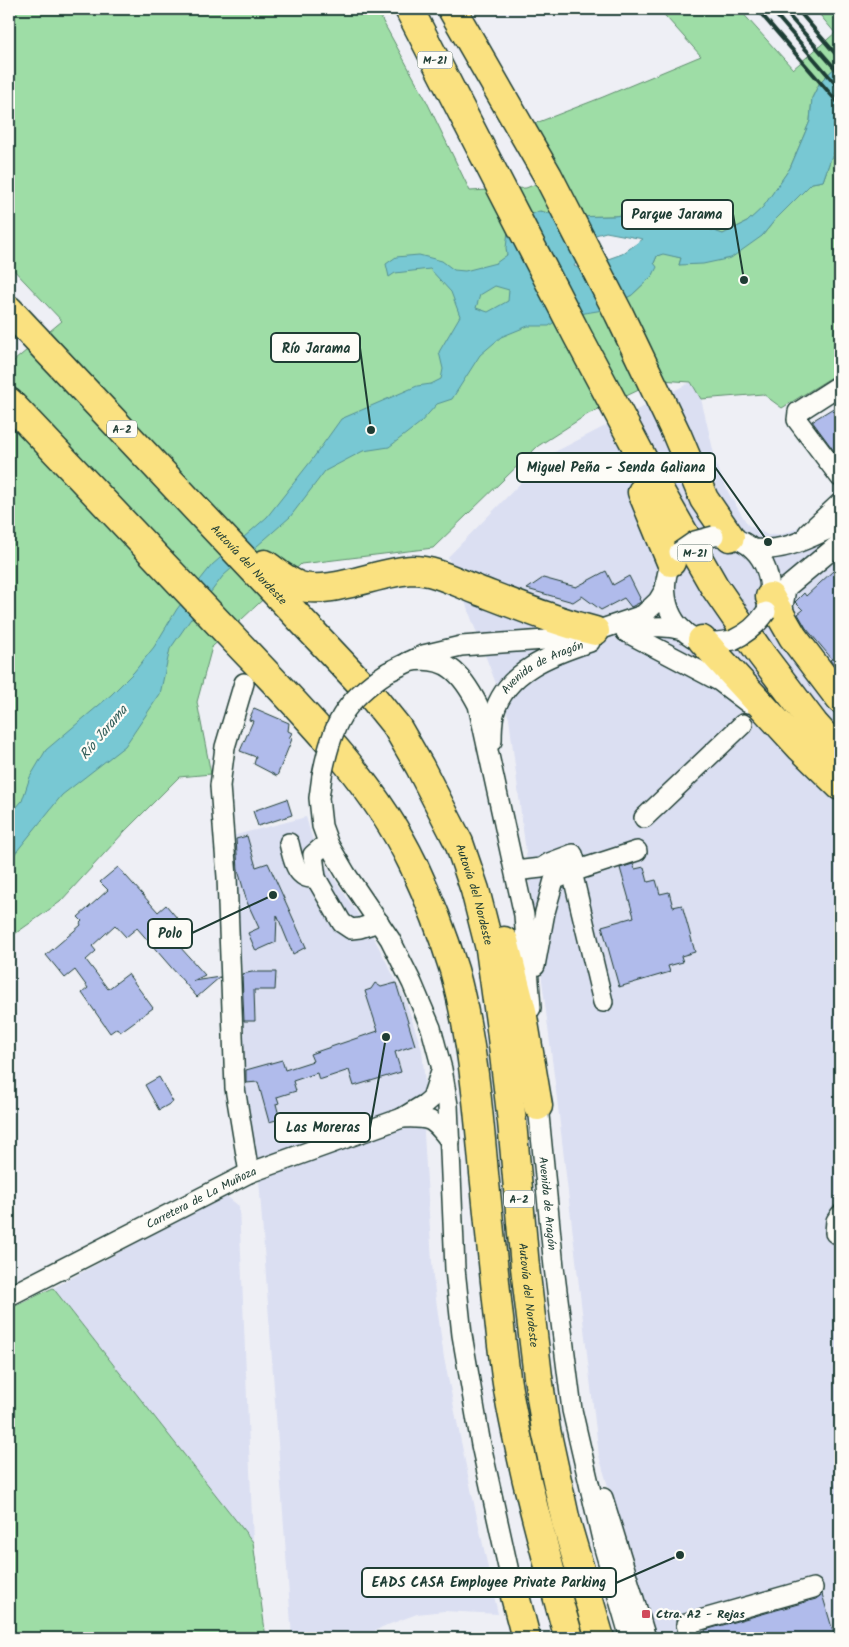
<svg xmlns="http://www.w3.org/2000/svg" width="849" height="1647" font-family="Kalam,sans-serif">
<style>
.built{fill:#dbdff2}
.green{fill:#9edda6;stroke:#5e8d6d}
.water{fill:#78c8d3;stroke:#549093;fill-rule:evenodd}
.building{fill:#b0bbeb;stroke:#1f3d34}
.lines{fill:none;stroke-linecap:round;stroke-linejoin:round}
.minor-casing{stroke:#1f3d34;stroke-width:22}
.highway-casing{stroke:#1f3d34;stroke-width:31}
.minor{stroke:#fdfcf7;stroke-width:19}
.highway{stroke:#fae180;stroke-width:28}
.rail{stroke:#1f3d34;stroke-width:4}
.minor-bridge-casing{stroke:#1f3d34;stroke-width:22;stroke-linecap:butt}
.minor-bridge{stroke:#fdfcf7;stroke-width:19}
.poi-dot{fill:#d1495b;stroke:#fdfcf7;stroke-width:2}
.labels{text-anchor:middle;stroke-width:4.5;stroke-linejoin:round;paint-order:stroke}
.shield{fill:#fdfcf7;stroke:#62766e;stroke-width:1}
.shield-label{font-size:11px;font-weight:bold;fill:#1f3d34}
.street-label{font-size:12px;fill:#1f3d34;stroke:#fdfcf7}
.poi-label{font-size:12px;font-weight:bold;fill:#1f3d34;stroke:#fdfcf7;text-anchor:start}
.water-label{font-size:14px;font-style:italic;fill:#35605c;stroke:#fdfcf7}
.leader{fill:none;stroke:#1f3d34;stroke-width:2}
.callout-dot{fill:#1f3d34;stroke:#fdfcf7;stroke-width:2}
.callout{fill:#fdfcf7;stroke:#1f3d34;stroke-width:2}
.callout-label{font-size:14px;text-anchor:middle;font-weight:bold;fill:#1f3d34}
</style>
<rect width="100%" height="100%" fill="#eeeff5"/>
<filter id="ink" filterUnits="userSpaceOnUse"><feTurbulence type="fractalNoise" baseFrequency=".02" numOctaves="2"/><feDisplacementMap in="SourceGraphic" scale="10" xChannelSelector="R" yChannelSelector="G"/><feConvolveMatrix kernelMatrix="1 2 1 2 8 2 1 2 1" color-interpolation-filters="sRGB"/></filter>
<g filter="url(#ink)">
<path class="built" d="M691,382L701,399L717,466L729,494L748,525L768,535L783,534L795,529L840,499V1638H653L599,1456L558,1107L509,718L448,557L547,456Z
M306,817L316,851L375,940L404,996L422,1050L426,1096L424,1134L433,1277L444,1358L466,1466L498,1614L444,1611L417,1614L382,1627L364,1638H292L259,1179L250,1141L244,1070L242,969L232,836Z
M225,1195L239,1206L253,1542L53,1288Z"/>
<path class="green" d="M9,9H376L425,98L470,191L526,188L561,174L531,125L603,97L701,56L659,9H739L793,69L835,33L815,9H840V63L820,82L812,98L810,121L790,168L763,208L747,222L723,234L657,212L614,216L565,217L540,211L568,270L603,310L632,295L653,275L654,263L657,256L663,253L681,258L679,265L762,236L775,220L812,183L823,181L831,158L840,143V372L782,408L763,394L701,399L691,382L660,380L588,414L538,446L433,548L301,564L212,647L197,702L211,774L179,777L125,831L60,902L9,938V365L62,321L9,265Z
M53,1288L253,1542L266,1638H9V1309Z"/>
<path class="water" d="M840,63V143L831,158L823,181L812,183L775,220L762,236L731,258L703,264L679,265L681,258L663,254L657,256L654,263L657,267L653,275L632,295L603,310L561,317L549,326H528L501,337L480,355L452,399L437,404L420,423L389,447L363,451L325,471L290,517L223,576L195,613L170,649L160,694L125,746L62,795L9,861V816L22,801L30,777L46,750L111,695L134,672L154,647L177,609L212,565L267,517L311,461L341,419L417,386L431,384L441,379L443,369L439,352L460,316L451,292L430,269L395,273L389,277L386,264L396,257L419,255L442,261L454,270L465,271L496,263L507,255L506,248L508,231L518,221L539,211L565,217L614,216L657,211L723,234L747,222L763,207L790,168L810,121L812,98L820,82ZM606,232L643,239L622,254L580,269L574,266L592,236ZM495,286L509,290L508,301L488,312L476,308L480,295Z"/>
<path class="building" d="M840,404V459L812,421Z
M606,571L613,585L629,576L640,598L639,599L641,602L631,607L624,598L601,610L582,596L573,602L527,589L543,578L576,587Z
M833,571L840,578V673L830,660L832,659L806,628L798,614L803,610L795,602L804,593L806,596Z
M254,708L289,723L288,731L292,733L289,738L292,739L277,776L254,764L256,757L240,751L253,721L249,720Z
M287,799L292,815L258,826L253,811Z
M247,836L256,867L268,863L306,947L293,954L277,915L276,942L256,951L248,933L259,928L247,902L238,870L236,839Z
M633,864L635,869L644,867L648,882L656,880L660,894L669,892L673,907L682,905L695,952L681,956L683,962L668,966L670,972L619,987L602,926L634,917L620,868Z
M118,867L158,912L166,905L177,918L164,929L205,975L193,981L220,977L197,997L137,928L126,937L115,925L92,946L96,951L86,960L108,989L128,974L153,1008L120,1032L117,1028L110,1033L82,993L88,988L75,970L65,978L46,955L81,925L80,923L82,921L78,917L108,890L100,882Z
M252,972H276L275,990H254L255,1021H244L242,974Z
M375,983L381,987L396,983L415,1045L395,1052L401,1072L354,1086L349,1070L319,1080L317,1073L293,1081L296,1091L277,1097L279,1103L276,1104L280,1119L269,1122L258,1082L246,1083V1070L282,1060L285,1070L313,1061L310,1054L378,1031L365,991L371,989Z
M159,1077L173,1102L159,1110L145,1085Z
M822,1594L835,1638H707L705,1630L816,1599Z"/>
<g class="lines">
<defs>
<g id="minor">
<path d="M840,385L798,412L797,420L840,477"/>
<path d="M808,533L840,503"/>
<path d="M718,536C757,536 777,573 767,608"/>
<path d="M753,549C787,552 810,537 840,524"/>
<path d="M678,553C657,578 663,620 692,637C705,644 720,642 733,640"/>
<path d="M786,619L783,607L786,588L840,543"/>
<path d="M626,632C648,627 661,624 683,630"/>
<path d="M626,632L719,681L748,703"/>
<path d="M408,662C446,654 462,674 478,705L524,915L531,1008"/>
<path d="M388,672L423,655L461,646L545,640L568,637L602,629L643,615L658,601L664,591"/>
<path d="M244,683L225,747L220,786L227,877L235,1088L249,1173"/>
<path id="s1" d="M492,741C492,732 492,723 494,714C505,671 553,654 590,642"/>
<path d="M322,776L319,798L322,826L329,845L346,874L390,939L412,983L431,1028L442,1069L448,1105L455,1269L462,1335L481,1445L517,1608"/>
<path d="M644,818L743,724"/>
<path d="M289,843C293,858 295,880 316,878"/>
<path d="M329,845L321,848L313,855L316,878L342,923L351,929L360,928L379,922"/>
<path d="M515,871L541,868L549,863L573,854L578,870"/>
<path d="M572,872L603,1002"/>
<path d="M535,966L545,912L554,880L572,872L637,851"/>
<path id="s2" d="M537,1095L554,1267L572,1410L604,1548L630,1638"/>
<path d="M402,1118C430,1117 433,1118 450,1141"/>
<path d="M835,1233L836,1221L840,1215"/>
<path id="s3" d="M9,1296L249,1173L402,1118L425,1104L432,1098L441,1071"/>
<path d="M603,1498L646,1638"/>
<path d="M690,1638L686,1624L813,1588"/>
</g>
<g id="highway">
<path d="M409,9L577,335L662,495L714,586L761,654L814,724L840,753"/>
<path d="M452,9L548,176L619,314L677,435L704,499L730,537"/>
<path id="s4" d="M9,310L367,690L397,727L420,767L459,843L475,890L490,949L501,1029L512,1122L525,1267L538,1377L546,1430L566,1522L600,1638"/>
<path d="M9,402C82,479 155,556 228,633C294,703 371,776 413,864C429,898 443,934 454,970C472,1035 478,1105 484,1173C491,1241 497,1309 506,1377C511,1412 519,1446 527,1481C540,1534 554,1586 569,1638"/>
<path d="M642,492L671,562"/>
<path d="M265,564C275,571 287,582 300,586C327,596 381,571 412,570C435,570 456,582 477,590C516,605 555,621 595,631"/>
<path d="M770,597L793,637L840,699"/>
<path d="M702,640L801,748L840,786"/>
<path d="M504,941L522,1011L538,1106"/>
<path d="M515,1596L526,1638"/>
</g>
</defs>
<use href="#minor" class="minor-casing"/>
<use href="#highway" class="highway-casing"/>
<use href="#minor" class="minor"/>
<use href="#highway" class="highway"/>
<path class="rail" d="M757,9L840,105
M771,9L840,89
M783,9L840,74
M797,9L840,59"/>
<defs>
<path id="minor-bridge" d="M679,552L695,541L714,536
M733,640C748,633 757,625 766,612
M322,776C332,725 343,701 388,672"/>
</defs>
<use href="#minor-bridge" class="minor-bridge-casing"/>
<use href="#minor-bridge" class="minor-bridge"/>
</g>
</g>
<rect class="poi-dot" x="641" y="1609" width="10" height="10" rx="2.5"/>
<g class="labels">
<g class="shield">
<rect x="417.5" y="51.5" width="35" height="17" rx="4"/>
<rect x="107" y="420.5" width="30" height="17" rx="4"/>
<rect x="677.5" y="544.5" width="35" height="17" rx="4"/>
<rect x="504" y="1190.5" width="30" height="17" rx="4"/>
</g>
<g class="shield-label">
<text x="435" y="64">M-21</text>
<text x="122" y="433">A-2</text>
<text x="695" y="557">M-21</text>
<text x="519" y="1203">A-2</text>
</g>
<g class="street-label">
<text dy="4" stroke="none"><textPath href="#s4" startOffset="350">Autovía del Nordeste</textPath></text>
<text dy="4" stroke="none"><textPath href="#s1" startOffset="98">Avenida de Aragón</textPath></text>
<text dy="4" stroke="none"><textPath href="#s4" startOffset="755">Autovía del Nordeste</textPath></text>
<text dy="4" stroke="none"><textPath href="#s3" startOffset="216">Carretera de La Muñoza</textPath></text>
<text dy="4" stroke="none"><textPath href="#s2" startOffset="109">Avenida de Aragón</textPath></text>
<text dy="4" stroke="none"><textPath href="#s4" startOffset="1160">Autovía del Nordeste</textPath></text>
</g>
<g class="poi-label">
<text x="656" y="1618">Ctra. A2 - Rejas</text>
</g>
<g class="water-label">
<text transform="translate(103 732) rotate(-50)" y="5">Río Jarama</text>
</g>
</g>
<path class="leader" d="M744 280L733 214M371 430L360 348M768 542L715 467M273 895L192 933M386 1037L370 1128M680 1555L616 1583"/>
<g class="callout-dot">
<circle cx="744" cy="280" r="5"/>
<circle cx="371" cy="430" r="5"/>
<circle cx="768" cy="542" r="5"/>
<circle cx="273" cy="895" r="5"/>
<circle cx="386" cy="1037" r="5"/>
<circle cx="680" cy="1555" r="5"/>
</g>
<g class="callout">
<rect x="622" y="200" width="111" height="29" rx="5"/>
<rect x="271" y="333" width="89" height="29" rx="5"/>
<rect x="517" y="453" width="198" height="29" rx="5"/>
<rect x="148" y="919" width="44" height="29" rx="5"/>
<rect x="275" y="1113" width="95" height="29" rx="5"/>
<rect x="362" y="1568" width="254" height="29" rx="5"/>
</g>
<g class="callout-label">
<text x="677" y="219">Parque Jarama</text>
<text x="316" y="353">Río Jarama</text>
<text x="616" y="472">Miguel Peña - Senda Galiana</text>
<text x="170" y="938">Polo</text>
<text x="323" y="1132">Las Moreras</text>
<text x="489" y="1587">EADS CASA Employee Private Parking</text>
</g>
<rect width="849" height="1647" fill="none" stroke="#fdfcf7" stroke-width="30"/>
<rect x="15" y="15" width="819" height="1617" fill="none" stroke="#1f3d34" stroke-width="2" filter="url(#ink)"/>
</svg>
